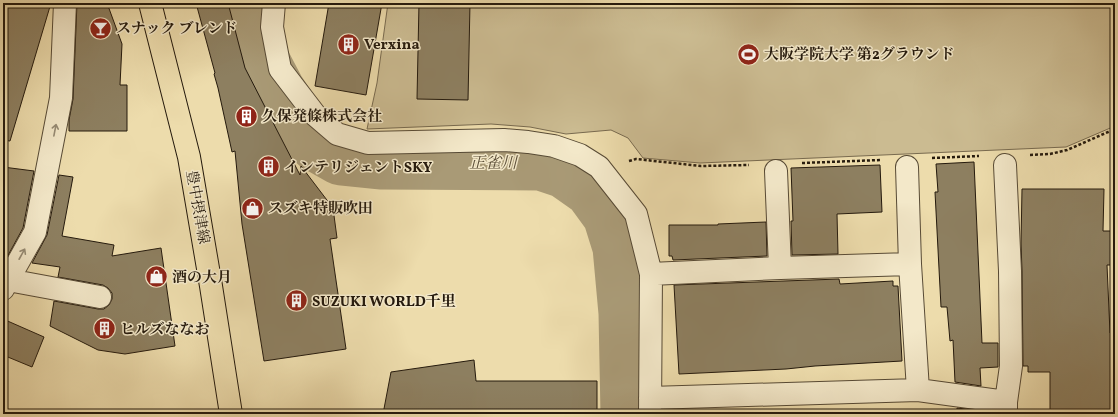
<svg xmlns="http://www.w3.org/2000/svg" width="1118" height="417" font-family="Vollkorn,'Noto Serif JP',serif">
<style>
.green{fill:#cbbb91;stroke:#786a4f}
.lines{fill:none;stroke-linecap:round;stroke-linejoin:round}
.river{stroke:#a99a76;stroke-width:57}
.building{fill:#8d7f60;stroke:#251a0d}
.minor-casing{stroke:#574a35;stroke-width:24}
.major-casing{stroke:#251a0d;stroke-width:24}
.path{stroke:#251a0d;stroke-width:2.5;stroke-dasharray:3 2;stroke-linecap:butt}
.minor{stroke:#f3e8c9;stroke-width:22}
.major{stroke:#eddcac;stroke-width:22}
.oneway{stroke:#968b74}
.labels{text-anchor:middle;stroke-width:3;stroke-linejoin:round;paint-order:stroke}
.poi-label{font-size:15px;font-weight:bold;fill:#251a0d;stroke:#f3e8c9;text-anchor:start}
.street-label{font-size:15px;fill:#251a0d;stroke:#f3e8c9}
.water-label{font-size:16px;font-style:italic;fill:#5a4d37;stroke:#f3e8c9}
</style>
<rect width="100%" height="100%" fill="#eddcac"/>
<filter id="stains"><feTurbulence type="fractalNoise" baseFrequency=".005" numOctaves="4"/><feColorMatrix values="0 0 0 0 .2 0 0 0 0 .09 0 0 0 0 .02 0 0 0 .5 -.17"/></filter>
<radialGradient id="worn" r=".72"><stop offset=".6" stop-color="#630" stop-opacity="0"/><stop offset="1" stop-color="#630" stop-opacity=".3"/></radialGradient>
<path class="green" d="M388,3H1115V126L1066,147L700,163L643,158L628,138L611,130L566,134L530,127L491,124L367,129L377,83Z"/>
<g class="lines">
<path class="river" d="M252,3L256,51L277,91L298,123L318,144L341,157L380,161L541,162L565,170L592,189L611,215L621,247L627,313L629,414"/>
</g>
<path class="building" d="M3,3H51L10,141L3,140Z
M77,3H107L122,44L120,85H127V131H69V120L73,99Z
M196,3H228L245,68L300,175L301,166L333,208L337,238L330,239L346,349L264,361L242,224L235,151L232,152L218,88L214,74L215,73Z
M329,3H382L366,95L315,86Z
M419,3H470L468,100L417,99Z
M974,162L982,343H998V367L980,368L981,386L955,382L953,340L950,341L947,307H941L935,192H938L936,164Z
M880,165L882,212L837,214L838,254L792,255L791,221H793L791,168Z
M3,167L34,171L23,228L6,259L3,258Z
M59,175L73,177L62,236L114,245L112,256L161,248L175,346L125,354L98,350L50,326L54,301L98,309H104L109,305L112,299V293L108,288L103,285L58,277L60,267L32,263L47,235Z
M1022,189H1104L1103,231H1111L1112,265H1107L1110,333H1115V414H1050V372H1028V366H1023L1022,271L1021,243Z
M766,222L767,256L673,260L672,256H669V225H718V224Z
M839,279L840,284L893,281V286H898L902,361L815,366L786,369L679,374L674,285Z
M3,319L44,337L32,367L3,355Z
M474,360L476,381H597V414H383L391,372Z
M957,408L982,411V414H957Z"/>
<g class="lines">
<defs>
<path id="minor" d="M274,3L272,27L280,69L316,116L337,134L368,143L504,140L528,142L554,146L580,155L599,167L636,214L651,274L650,414
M1005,165L1010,271L1011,366L1006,402V414
M907,167L910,264L918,390
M776,171L780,268
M651,274L780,268L910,264
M8,280L100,297
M3,289L35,232L61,98L65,3
M650,398L918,390L1006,402"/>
<path id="major" d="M150,3L189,157L211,286L231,414"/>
</defs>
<use href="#minor" class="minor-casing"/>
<use href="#major" class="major-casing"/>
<path class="path" d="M1030,155L1050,154L1067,150L1115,129
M932,158L979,156
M629,161L636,159L701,166L749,165
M802,163L881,160"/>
<use href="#minor" class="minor"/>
<use href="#major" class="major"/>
</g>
<defs><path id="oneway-shaft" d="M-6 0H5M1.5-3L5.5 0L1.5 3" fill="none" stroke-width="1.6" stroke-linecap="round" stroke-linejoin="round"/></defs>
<g class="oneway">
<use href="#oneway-shaft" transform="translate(55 130) rotate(-79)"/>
<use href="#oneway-shaft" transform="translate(22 254) rotate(-61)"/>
</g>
<defs>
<symbol id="bar-disc" viewBox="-11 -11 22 22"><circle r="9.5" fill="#8f2418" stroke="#f3e8c9"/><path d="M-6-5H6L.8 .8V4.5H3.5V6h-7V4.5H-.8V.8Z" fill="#fff"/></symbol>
<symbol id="building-disc" viewBox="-11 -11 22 22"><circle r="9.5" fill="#8f2418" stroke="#f3e8c9"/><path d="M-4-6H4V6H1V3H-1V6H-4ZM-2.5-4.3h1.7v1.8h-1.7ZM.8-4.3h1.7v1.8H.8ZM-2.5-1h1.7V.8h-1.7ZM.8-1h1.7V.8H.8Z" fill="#fff"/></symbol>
<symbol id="stadium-disc" viewBox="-11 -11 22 22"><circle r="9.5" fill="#8f2418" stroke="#f3e8c9"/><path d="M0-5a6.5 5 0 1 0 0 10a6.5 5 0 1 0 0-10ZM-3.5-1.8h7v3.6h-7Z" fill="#fff"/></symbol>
<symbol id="shop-disc" viewBox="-11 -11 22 22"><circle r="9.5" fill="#8f2418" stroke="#f3e8c9"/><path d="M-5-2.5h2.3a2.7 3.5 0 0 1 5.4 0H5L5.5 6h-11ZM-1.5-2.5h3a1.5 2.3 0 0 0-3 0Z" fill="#fff"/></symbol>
</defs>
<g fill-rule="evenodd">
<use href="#bar-disc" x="88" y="16" width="25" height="25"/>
<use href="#building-disc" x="336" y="32" width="25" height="25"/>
<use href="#stadium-disc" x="736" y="42" width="25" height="25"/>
<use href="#building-disc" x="234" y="104" width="25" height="25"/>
<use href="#building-disc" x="256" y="154" width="25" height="25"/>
<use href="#shop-disc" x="240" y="196" width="25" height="25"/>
<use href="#shop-disc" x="144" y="264" width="25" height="25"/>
<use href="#building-disc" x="284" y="288" width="25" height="25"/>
<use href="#building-disc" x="92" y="316" width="25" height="25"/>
</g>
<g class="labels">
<g class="poi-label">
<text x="116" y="33">スナック ブレンド</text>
<text x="364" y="49">Verxina</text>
<text x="764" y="59">大阪学院大学 第2グラウンド</text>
<text x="262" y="121">久保発條株式会社</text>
<text x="284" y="172">インテリジェントSKY</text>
<text x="268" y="213">スズキ特販吹田</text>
<text x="172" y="282">酒の大月</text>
<text x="312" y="306">SUZUKI WORLD千里</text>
<text x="120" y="334">ヒルズななお</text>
</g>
<g class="street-label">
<text transform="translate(198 207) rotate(80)" y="5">豊中摂津線</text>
</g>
<g class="water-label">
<text x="493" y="168">正雀川</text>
</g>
</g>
<rect width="1118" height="417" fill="none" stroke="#eddcac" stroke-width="16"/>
<rect x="4" y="4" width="1110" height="409" fill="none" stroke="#251a0d" stroke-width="2"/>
<rect x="8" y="8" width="1102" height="401" fill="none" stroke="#251a0d"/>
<rect width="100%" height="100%" filter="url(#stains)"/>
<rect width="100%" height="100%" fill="url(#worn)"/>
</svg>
